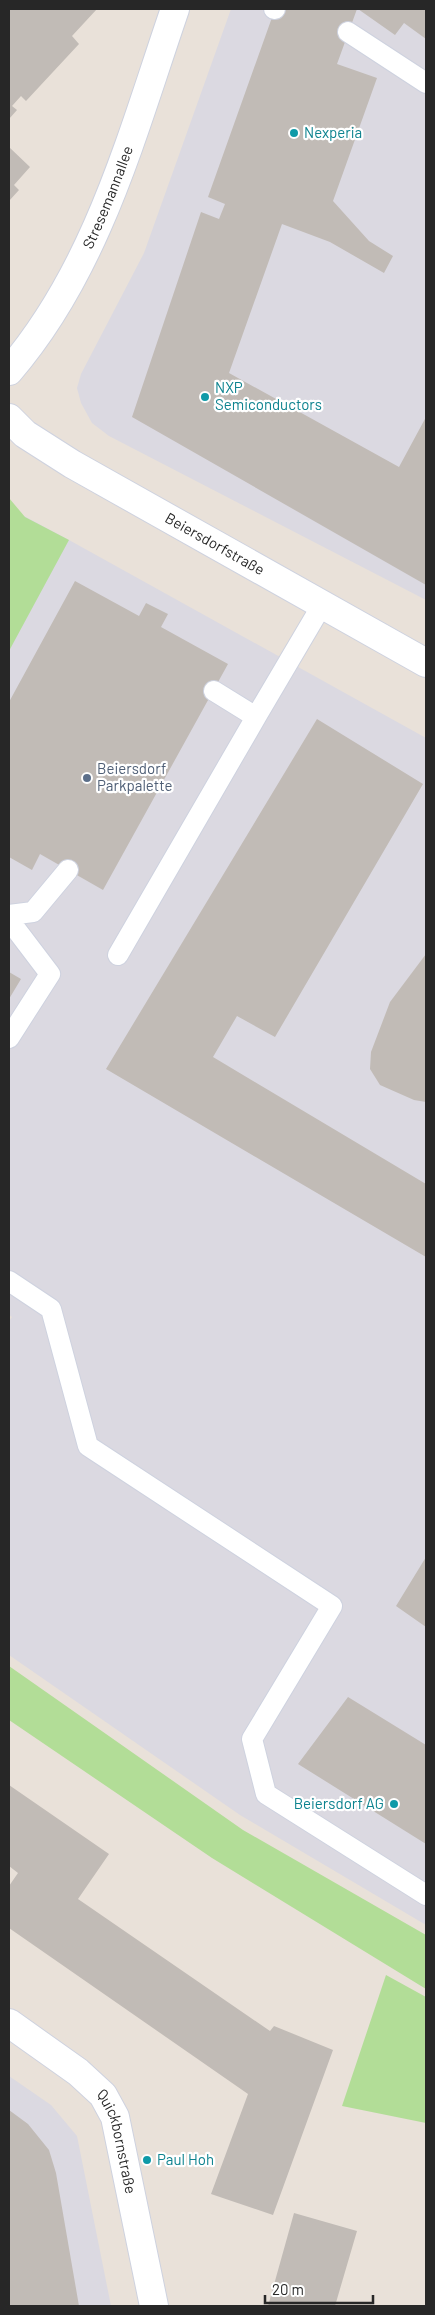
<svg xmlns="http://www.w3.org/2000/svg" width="435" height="2315" font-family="Barlow,sans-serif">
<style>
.industrial{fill:#dbd9e1}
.green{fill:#b2dd97}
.building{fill:#c1bbb6}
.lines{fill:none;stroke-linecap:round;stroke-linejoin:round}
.service-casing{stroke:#ced2df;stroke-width:22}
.tertiary-casing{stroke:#ced2df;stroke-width:30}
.service{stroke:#fff;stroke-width:20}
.tertiary{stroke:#fff;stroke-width:28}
.culture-dot{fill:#0f9aa8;stroke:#fff;stroke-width:2}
.service-dot{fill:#5c6f8a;stroke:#fff;stroke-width:2}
.labels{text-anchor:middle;stroke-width:4.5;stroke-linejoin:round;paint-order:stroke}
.culture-label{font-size:15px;fill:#0d838f;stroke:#fff;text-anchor:start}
.street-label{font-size:15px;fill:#272727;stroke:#fff}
.service-label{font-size:15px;fill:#4e5e75;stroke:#fff;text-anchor:start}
</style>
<rect width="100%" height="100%" fill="#e9e1d9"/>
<path class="industrial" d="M231,9H426V600L109,436L92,423L81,403L77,388L81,374L144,253Z
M9,508L69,540L426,738V1925L240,1815L9,1655V1321L12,1317L9,1315Z
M9,2076L51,2105L77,2136L111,2306H9Z"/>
<path class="green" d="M9,498L25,517L69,540L9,651Z
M9,1666L243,1830L426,1935V1989L212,1858L9,1720Z
M386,1975L426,1997V2123L342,2106Z"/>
<path class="building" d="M9,9H97L72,36L79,44L26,101L21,96L12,106L17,110L9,119Z
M275,9H357L337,64L377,78L333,201L369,241L393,256L384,273L330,242L282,224L229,373L399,467L426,417V585L132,417L201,212L219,219L225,204L208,197Z
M358,9H426V39L404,23L395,35Z
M9,147L30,167L14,185L19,190L9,201Z
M75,581L139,616L146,603L168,614L161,627L228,664L103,890L40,854L32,870L9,857V702Z
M317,719L423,784L275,1037L237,1016L213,1057L426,1184V1257L106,1069Z
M426,954V1102L414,1100L380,1085L370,1069L371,1052L390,1002Z
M9,972L21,979L9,999Z
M426,1557V1627L396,1606Z
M348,1697L426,1745V1844L298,1764Z
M9,1785L109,1854L78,1899L270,2031L274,2026L333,2050L273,2215L211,2194L248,2094L9,1928V1886L18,1873L9,1866Z
M9,2110L28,2124L49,2150L56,2173L79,2306H9Z
M294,2213L357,2231L335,2306H268Z"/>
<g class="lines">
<defs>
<path id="service" d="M274,9H275
M348,32L426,83
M214,691L256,717L322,605
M9,915L33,912L68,870
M9,920L50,974L9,1038
M118,955L256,717
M9,1281L51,1309L88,1446L332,1606L252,1739L266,1794L426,1895"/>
<g id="tertiary">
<path id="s1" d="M9,371C97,269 132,134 175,9"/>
<path id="s2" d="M9,418L25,434L72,464L426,663"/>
<path id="s3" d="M9,2023L78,2072L103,2095L115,2117L154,2306"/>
</g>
</defs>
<use href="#service" class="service-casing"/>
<use href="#tertiary" class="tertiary-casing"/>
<use href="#service" class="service"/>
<use href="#tertiary" class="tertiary"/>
</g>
<g class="culture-dot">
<circle cx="294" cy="133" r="5"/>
<circle cx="205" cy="397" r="5"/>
<circle cx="394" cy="1804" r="5"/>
<circle cx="147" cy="2160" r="5"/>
</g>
<circle class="service-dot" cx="87" cy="778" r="5"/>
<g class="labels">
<g class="culture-label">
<text x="304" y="138">Nexperia</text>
<text x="215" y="393">NXP<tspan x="215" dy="17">Semiconductors</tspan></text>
<text x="384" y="1809" text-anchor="end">Beiersdorf AG</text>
<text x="157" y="2165">Paul Hoh</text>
</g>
<g class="street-label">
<text dy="5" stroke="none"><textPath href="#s1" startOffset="201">Stresemannallee</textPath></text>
<text dy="5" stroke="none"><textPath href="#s2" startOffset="242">Beiersdorfstraße</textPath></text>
<text dy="5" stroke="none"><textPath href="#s3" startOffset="168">Quickbornstraße</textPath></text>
</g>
<g class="service-label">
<text x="97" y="774">Beiersdorf<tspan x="97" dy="17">Parkpalette</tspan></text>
</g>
</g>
<rect width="435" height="2315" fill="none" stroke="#272727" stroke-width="20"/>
<path d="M265 2295v8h108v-8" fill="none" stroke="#272727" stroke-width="2.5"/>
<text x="272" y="2295" font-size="15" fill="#272727" stroke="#ffffff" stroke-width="4" paint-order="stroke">20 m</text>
</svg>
